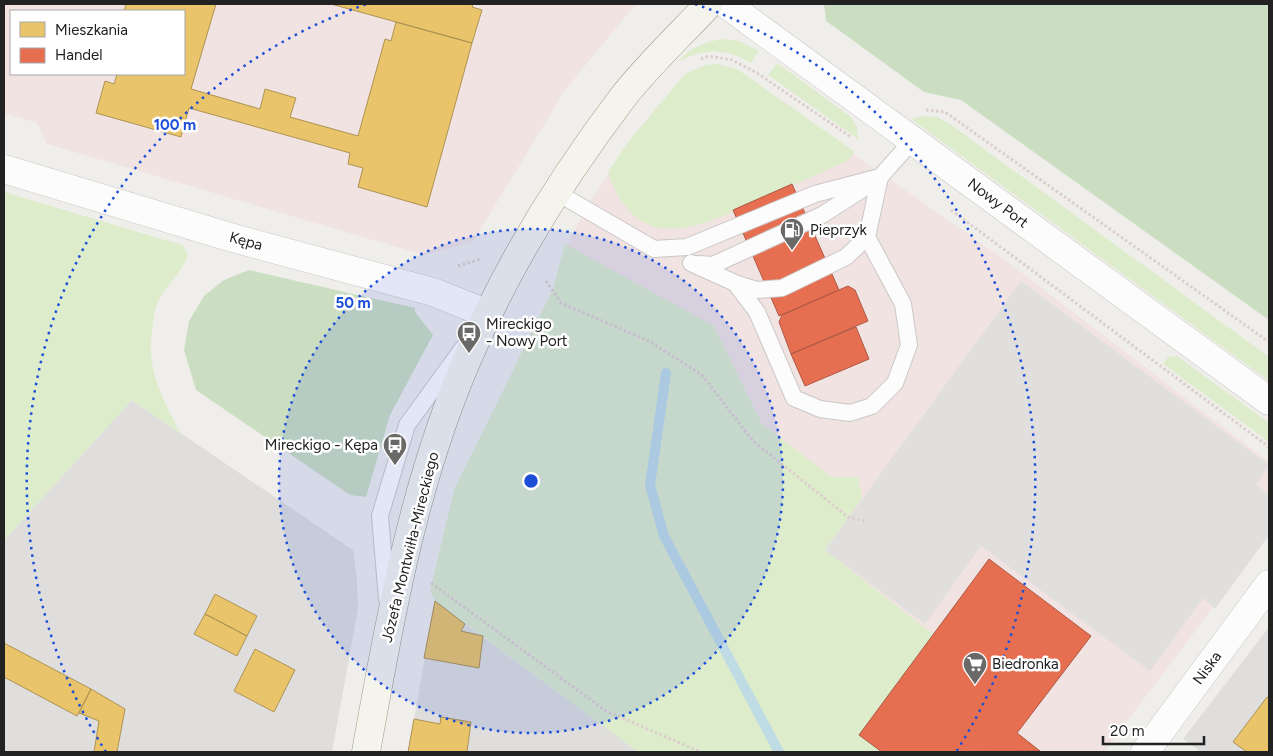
<svg xmlns="http://www.w3.org/2000/svg" width="1273" height="756" font-family="Figtree,sans-serif">
<style>
.residential{fill:#dfdedc}
.commercial{fill:#f1e3e1;fill-rule:evenodd}
.grass{fill:#ddeccb}
.forest{fill:#cbdec1}
.parking{fill:#e0dfde}
.homes{fill:#e9c46a;stroke:#ad9354}
.shops{fill:#e76f51;stroke:#ac5843}
.lines{fill:none;stroke-linecap:round;stroke-linejoin:round}
.stream{stroke:#bfdbe3;stroke-width:10}
.service-casing{stroke:#c9c8c7;stroke-width:18}
.minor-casing{stroke:#c9c8c7;stroke-width:29}
.tertiary-casing{stroke:#c9c8c7;stroke-width:29}
.secondary-casing{stroke:#999a82;stroke-width:29}
.path{stroke:#dccecd;stroke-width:3;stroke-dasharray:2.5 2.5;stroke-linecap:butt}
.service{stroke:#fdfcfc;stroke-width:16}
.minor{stroke:#fdfcfc;stroke-width:28}
.tertiary{stroke:#fdfcfc;stroke-width:28}
.secondary{stroke:#f4f4ed;stroke-width:28}
.ring{fill:none;stroke:#1d4ed8;stroke-width:2.5;stroke-dasharray:2.5 5}
.labels{text-anchor:middle;stroke-width:5;stroke-linejoin:round;paint-order:stroke}
.street-label{font-size:15px;fill:#222;stroke:#fff}
.poi-label{font-size:15px;fill:#222;stroke:#fff;text-anchor:start}
.centre{fill:#1d4ed8;stroke:#fff;stroke-width:2.5}
.ring-label{font-size:15px;text-anchor:middle;font-weight:bold;fill:#1d4ed8;stroke:#fff;stroke-width:5;stroke-linejoin:round;paint-order:stroke}
</style>
<rect width="100%" height="100%" fill="#f0eeeb"/>
<path class="residential" d="M132,400L353,550L357,579L358,609L332,752H4V540Z
M435,601L465,624L639,752H408Z
M1269,627V752H1201L1183,739Z"/>
<path class="commercial" d="M4,4H636L565,90L473,242L424,255L47,144L37,123L4,113ZM11,11H184V74H11Z
M736,72L1008,262L1269,462V533L1104,752H849L759,426L566,247L590,201L611,171Z"/>
<path class="grass" d="M725,39L739,41L759,51L751,63C725,48 704,48 678,62C691,47 705,41 725,39Z
M777,63L850,116L857,127L858,139L768,75Z
M717,64L737,69L855,152L847,161C818,174 789,187 760,200C698,228 637,258 608,172L629,141L685,74L705,65Z
M923,116L937,117L950,124L1269,357V381L911,119Z
M4,192L182,245L188,253C185,269 168,283 160,298C155,306 154,315 153,324C145,367 161,397 181,434L132,400L4,540Z
M565,244L714,326L762,424L832,477H858L862,498L825,550L934,635L860,735L882,752H638L435,601L430,591L454,490L553,289Z
M1177,356L1269,423V442L1163,364L1168,357Z"/>
<path class="forest" d="M824,4H1269V320L961,100L924,92L826,21Z
M249,270L415,308V312L433,335L390,415L366,497L350,495L196,390L184,350L189,321L204,296L224,280Z"/>
<path class="parking" d="M1021,281L1269,465L1256,485L1269,494V535L1215,609L1203,598L1150,671L981,546L925,624L825,550Z"/>
<path class="homes" d="M126,4H216L191,89L260,109L265,89L296,98L290,117L358,136L385,39L391,41L396,22L472,43L427,207L358,187L363,168L348,164L350,153L189,108L181,137L96,113L105,81L114,84L117,74H184V11H124Z
M331,4H473L472,7L482,10L472,43Z
M215,594L257,616L247,636L205,614Z
M435,601L465,624L461,631L483,636L479,668L424,658Z
M205,614L247,636L237,656L194,634Z
M4,643L91,689L77,716L4,677Z
M255,649L295,670L274,712L234,691Z
M91,689L125,709L117,752H94L99,721L79,713Z
M1267,697L1269,698V752H1247L1233,742Z
M441,717L471,722L467,752H408L414,719L440,724Z"/>
<path class="shops" d="M792,184L839,290L779,316L733,210Z
M848,286L855,290L868,321L791,354L779,322L782,315Z
M856,327L869,359L805,386L791,354Z
M989,559L1091,636L1017,733L1040,751L882,752L859,735Z"/>
<g class="lines">
<path class="stream" d="M666,373L650,485L664,536L779,752"/>
<defs>
<path id="service" d="M556,192L654,249L687,247L815,194L880,177L913,140
M691,263L735,283L757,290L782,288L846,257L867,237L880,177
M698,264L713,265L822,215L869,185
M735,283L757,312L794,398L820,409L850,413L872,406L895,383L909,345L903,304L867,237
M387,599L380,516L407,425L463,348"/>
<path id="minor" d="M4,169L233,238L433,292L488,314
M1145,752L1269,584"/>
<path id="tertiary" d="M726,4L1269,401"/>
<path id="secondary" d="M366,752C390,617 414,479 470,353C510,261 563,176 623,97C649,64 681,34 709,4"/>
</defs>
<use href="#service" class="service-casing"/>
<use href="#minor" class="minor-casing"/>
<use href="#tertiary" class="tertiary-casing"/>
<use href="#secondary" class="secondary-casing"/>
<path class="path" d="M701,59L709,56L732,60L757,73L851,137
M926,110L945,112L1269,342
M951,210L1269,447
M458,266L481,259
M546,281L561,303L649,341L702,375L753,441L848,517L865,521
M431,583L606,711L701,752"/>
<use href="#service" class="service"/>
<use href="#minor" class="minor"/>
<use href="#tertiary" class="tertiary"/>
<use href="#secondary" class="secondary"/>
</g>
<circle cx="531" cy="481" r="252" fill="#1d4ed8" fill-opacity=".12"/>
<g class="ring">
<circle cx="531" cy="481" r="252"/>
<path d="M106 752A504 504 0 0 1 367 4M695 4A504 504 0 0 1 956 752"/>
</g>
<defs>
<symbol id="fuel-pin" viewBox="-11 -11 22 30"><path d="M0 17L-7.5 6A9.5 9.5 0 1 1 7.5 6Z" fill="#6a6968" stroke="#fff"/><path d="M-5.5-6h7V0h2V4h1.3V-2.5L3-4.5l.8-.8L6-3V5H2.5V1h-1V6h-7ZM-4.2-4.7v3.2H.2V-4.7Z" fill="#fff"/></symbol>
<symbol id="bus-pin" viewBox="-11 -11 22 30"><path d="M0 17L-7.5 6A9.5 9.5 0 1 1 7.5 6Z" fill="#6a6968" stroke="#fff"/><path d="M-5-6H5V4H4V6H2V4H-2V6H-4V4H-5ZM-3.5-4V0h7V-4ZM-3.5 1.2v1.5H-2V1.2ZM2 1.2v1.5H3.5V1.2Z" fill="#fff"/></symbol>
<symbol id="supermarket-pin" viewBox="-11 -11 22 30"><path d="M0 17L-7.5 6A9.5 9.5 0 1 1 7.5 6Z" fill="#6a6968" stroke="#fff"/><path d="M-6-5.5h2.5l.6 2H6L4.5 2H-2.5L-4.4-4H-6ZM-1.5 3.2a1.3 1.3 0 1 0 .1 0ZM3 3.2a1.3 1.3 0 1 0 .1 0Z" fill="#fff"/></symbol>
</defs>
<g fill-rule="evenodd">
<use href="#fuel-pin" x="778" y="216" width="28" height="38"/>
<use href="#bus-pin" x="455" y="319" width="28" height="38"/>
<use href="#bus-pin" x="381" y="431" width="28" height="38"/>
<use href="#supermarket-pin" x="961" y="650" width="28" height="38"/>
</g>
<g class="labels">
<g class="street-label">
<text transform="translate(998 203) rotate(37)" y="5">Nowy Port</text>
<text transform="translate(246 241) rotate(15)" y="5">Kępa</text>
<text transform="translate(410 547) rotate(-76)" y="5">Józefa Montwiłła-Mireckiego</text>
<text transform="translate(1207 668) rotate(-54)" y="5">Niska</text>
</g>
<g class="poi-label">
<text x="810" y="235">Pieprzyk</text>
<text x="486" y="329">Mireckigo<tspan x="486" dy="17">- Nowy Port</tspan></text>
<text x="378" y="450" text-anchor="end">Mireckigo - Kępa</text>
<text x="992" y="669">Biedronka</text>
</g>
</g>
<circle cx="531" cy="481" r="8" class="centre"/>
<g class="ring-label">
<text x="175" y="130">100 m</text>
<text x="353" y="308">50 m</text>
</g>
<rect width="1273" height="756" fill="none" stroke="#222222" stroke-width="10"/>
<rect x="10" y="10" width="175" height="65" fill="#ffffff" stroke="#a7a7a7"/>
<rect x="20" y="22" width="25" height="15" fill="#e9c46a" stroke="#a7a7a7"/>
<text x="55" y="35" font-size="15" fill="#222222">Mieszkania</text>
<rect x="20" y="48" width="25" height="15" fill="#e76f51" stroke="#a7a7a7"/>
<text x="55" y="60" font-size="15" fill="#222222">Handel</text>
<path d="M1103 736v8h101v-8" fill="none" stroke="#222222" stroke-width="2.5"/>
<text x="1110" y="736" font-size="15" fill="#222222" stroke="#ffffff" stroke-width="4" paint-order="stroke">20 m</text>
</svg>
